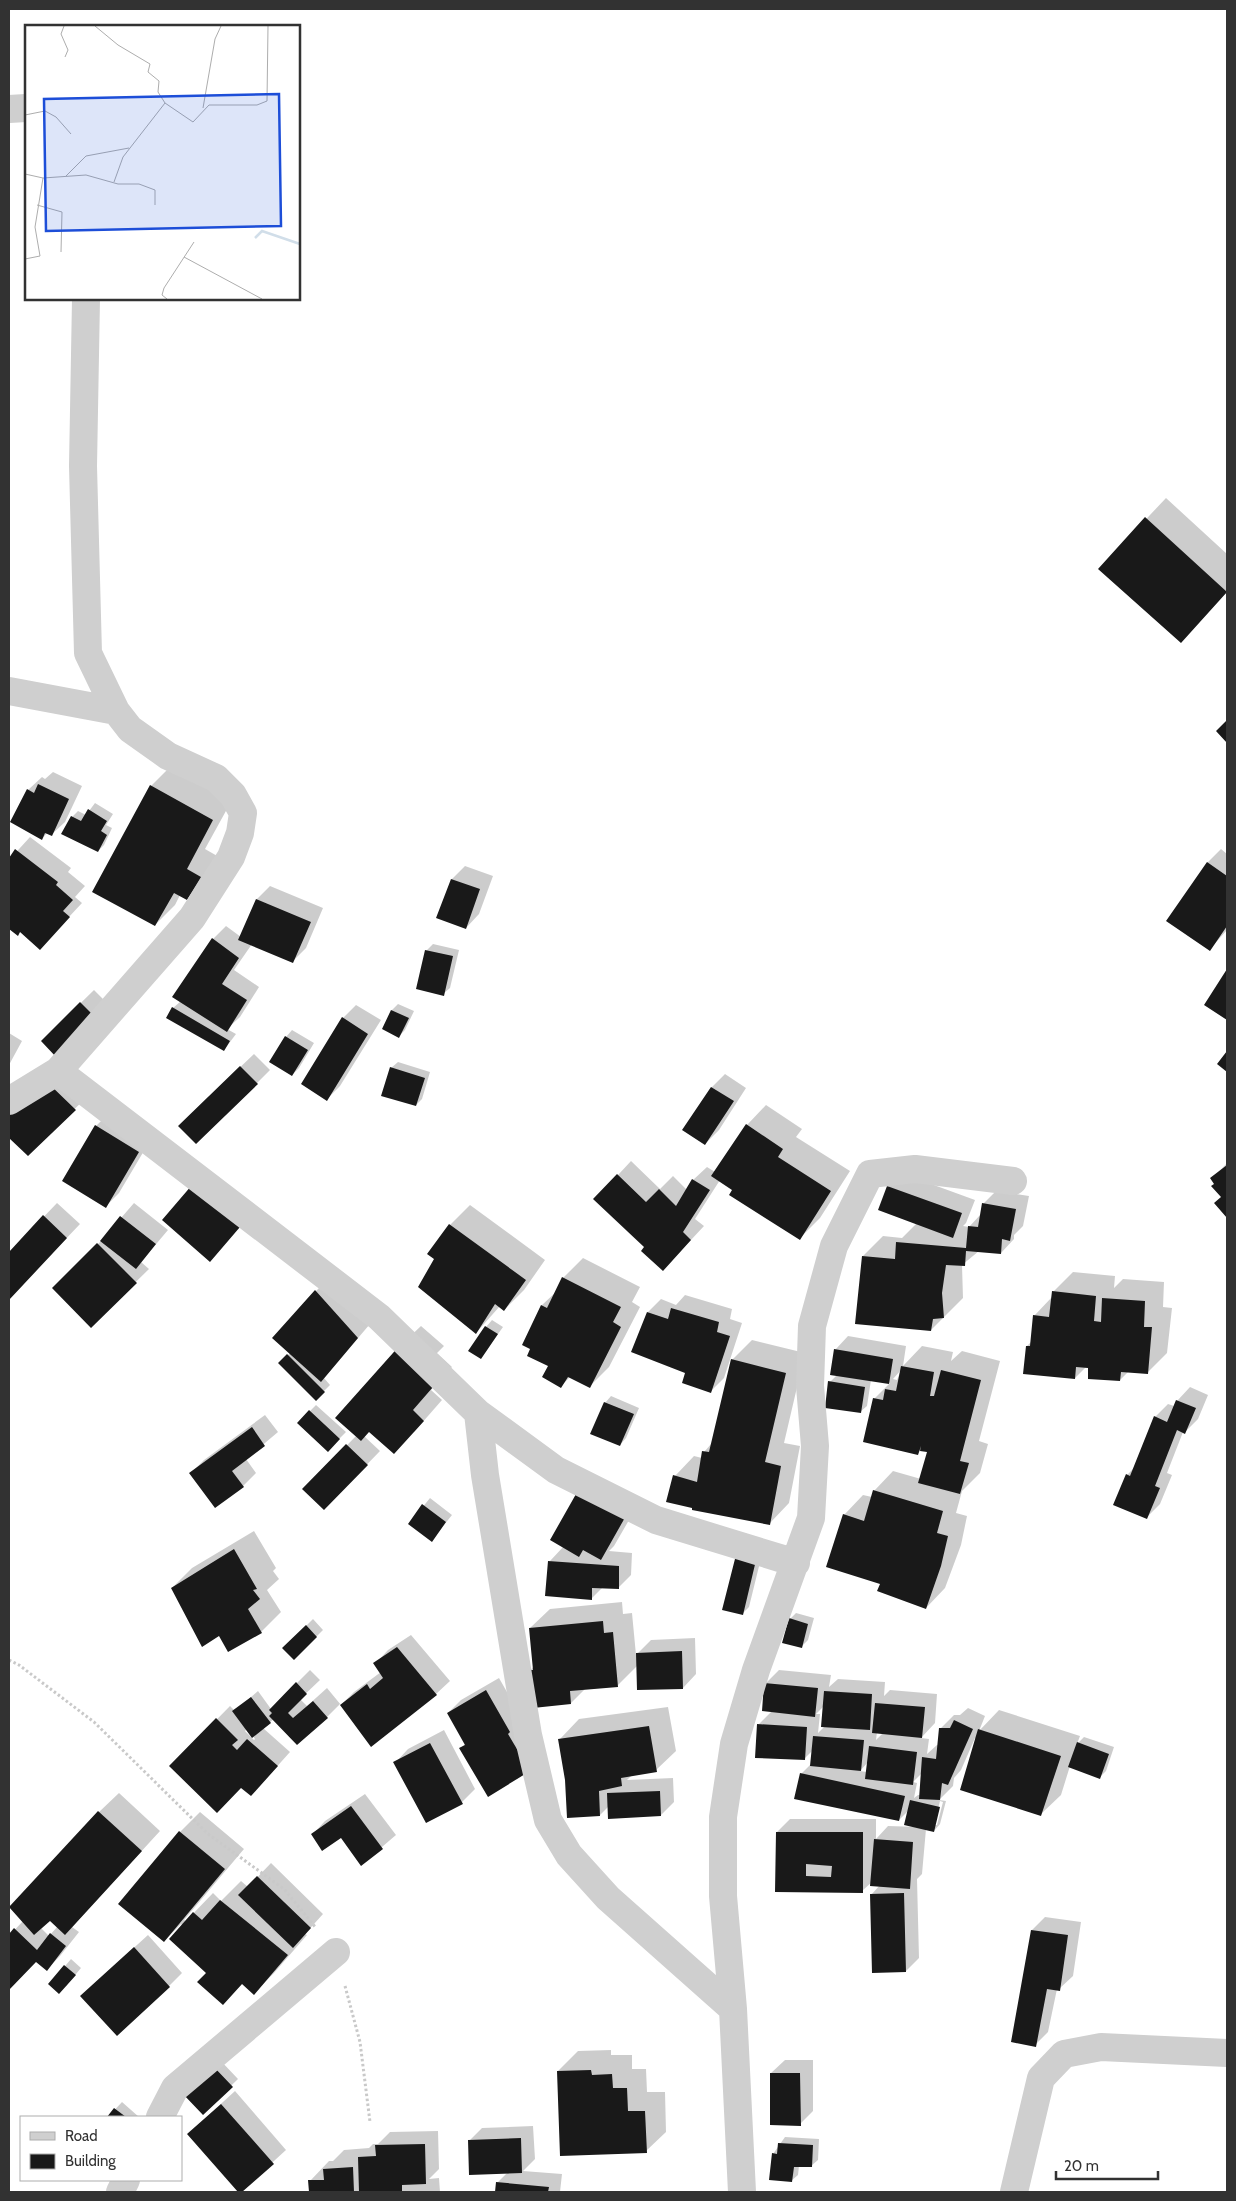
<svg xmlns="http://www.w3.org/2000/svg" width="1236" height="2201" font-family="Cabin,sans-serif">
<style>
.shadow{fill:#0003;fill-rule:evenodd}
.building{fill:#191919;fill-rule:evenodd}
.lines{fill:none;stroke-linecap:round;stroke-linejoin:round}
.path{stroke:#c9c9c9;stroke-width:3;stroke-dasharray:2.5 2.5;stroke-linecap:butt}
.minor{stroke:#cfcfcf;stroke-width:28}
.inset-river{fill:none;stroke:#d1dee9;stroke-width:2.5}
.inset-road{fill:none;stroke:#adadad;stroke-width:1}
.view{fill:#1d4ed8;fill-opacity:0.15;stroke:#1d4ed8;stroke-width:2.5}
.inset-edge{fill:none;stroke:#323232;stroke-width:2.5}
</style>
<rect width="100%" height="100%" fill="#fff"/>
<path class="shadow" d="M1166,498L1227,554V592L1181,642L1100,568Z
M171,766L232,800L205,849L219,857L206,879L186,899L180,895L175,905L155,925L151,786Z
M53,772L82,786L65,822L51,835L47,833L42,839L28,790L42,777L45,779Z
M95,803L113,814L106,825L112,828L104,845L98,851L72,817L78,811L86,815Z
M30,837L71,868L68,872L85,886L75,897L82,903L40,948L21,931L18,934L9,927V860Z
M1221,849L1227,854V930L1210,949L1168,920L1208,862Z
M465,866L493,876L479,914L466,928L438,917L452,879Z
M270,886L323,908L306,948L292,962L252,944L234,970L259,987L240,1017L227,1029L236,1034L224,1050L173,1008L181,1001L213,939L226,926L241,937L257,899Z
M433,944L459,950L450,988L443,994L426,951Z
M94,990L109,1005L42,1041Z
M398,1004L414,1011L405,1030L399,1036L383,1028L392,1010Z
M356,1005L381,1020L340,1086L327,1099L343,1018Z
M292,1030L314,1043L299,1068L292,1075L286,1037Z
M9,1033L22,1041L9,1065Z
M254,1054L270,1070L257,1083L193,1112Z
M398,1062L430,1072L422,1099L416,1105L391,1068Z
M60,1069L88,1096L28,1154L9,1136V1113Z
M725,1074L746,1088L719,1130L705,1144L684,1130L712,1087Z
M766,1105L802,1129L796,1137L850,1171L820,1218L800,1238L720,1180L695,1219L704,1226L676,1256L646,1247L618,1175L631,1161L660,1189L673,1176L687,1190L693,1180L707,1167L715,1172L747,1125Z
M109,1113L151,1139L119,1193L106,1206L96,1126Z
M1227,1163V1216L1216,1203L1222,1197L1212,1179Z
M901,1173L975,1200L966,1223L963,1226L969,1227L981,1214L983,1204L996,1191L1029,1196L1023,1226L1014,1235V1239L1001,1253L979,1251L962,1265L963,1298L931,1330L856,1323L863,1256L883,1236L902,1238L917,1223L888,1187Z
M57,1203L80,1224L9,1299V1253Z
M134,1203L168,1230L141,1262L149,1269L91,1326L54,1288L102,1240Z
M470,1205L545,1260L524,1290L504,1310L500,1306L476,1333L436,1259L429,1254L450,1225Z
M583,1258L640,1287L632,1302L640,1307L609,1367L589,1387L570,1377L561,1386L549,1366L532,1349L524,1345L542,1305L557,1291L563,1278Z
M1073,1272L1115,1276L1114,1288L1123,1279L1164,1282L1163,1307L1172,1308L1167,1353L1147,1373L1129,1371L1120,1380L1086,1367L1075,1378L1027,1346L1031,1342L1034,1316L1052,1297L1053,1292Z
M329,1278L370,1324L324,1378L330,1385L316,1399L280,1363L290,1353L316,1291Z
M685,1295L732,1309L730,1319L742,1323L724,1378L710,1392L686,1372L648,1312L661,1299L676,1305Z
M492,1320L503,1327L481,1358L486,1327Z
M421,1326L444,1346L437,1353L452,1367L431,1390L442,1400L414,1432L370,1430L364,1436L380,1451L324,1509L304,1489L357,1435L401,1345Z
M848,1336L906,1346L903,1366L922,1346L953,1352L951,1361L962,1351L1000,1361L979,1441L988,1444L980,1473L962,1491L956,1513L967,1516L961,1545L945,1588L926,1608L844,1515L863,1495L872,1497L874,1491L893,1471L921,1479L928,1451L921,1450L917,1453L874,1399L890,1383L871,1380L867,1406L860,1412L830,1382L837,1375L835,1350ZM901,1370L897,1380L893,1379Z
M752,1340L805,1353L784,1443L800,1446L789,1503L770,1523L675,1476L694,1456L702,1458L704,1452L712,1443L732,1360Z
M1190,1387L1208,1395L1198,1419L1185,1432H1183L1167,1473L1172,1475L1160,1504L1147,1517L1127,1475L1135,1467L1155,1417L1168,1404L1174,1406L1177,1401Z
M611,1396L639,1408L626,1438L620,1445L605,1403Z
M316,1405L346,1432L334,1444L310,1411Z
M265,1415L278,1432L246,1459L256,1473L243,1486L191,1473L204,1460Z
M430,1498L452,1515L432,1540L409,1524Z
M640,1501L614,1546L609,1551L632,1553L631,1575L618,1588L603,1587L591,1599L550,1561L564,1546Z
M254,1531L276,1568L273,1571L279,1579L267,1590L281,1612L261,1632L172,1588L192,1568Z
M763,1550L749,1607L742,1614L724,1609Z
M622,1602L623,1614L632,1613L636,1655L651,1640L695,1638L696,1674L683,1688L638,1665L617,1686L585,1689L571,1703L534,1707L530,1671L534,1666L530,1628L550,1609Z
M796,1613L814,1618L808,1640L801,1647L790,1619Z
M313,1619L323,1630L294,1659L284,1648Z
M411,1635L450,1681L436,1694L371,1745L340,1704L327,1717L274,1719L263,1728L290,1752L264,1781L241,1787L171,1766L230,1706L235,1711L258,1691L271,1709L310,1670L320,1680L300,1699L307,1706L327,1688L341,1705L354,1692L381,1672L375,1664L388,1650ZM247,1729L255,1739L254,1740L245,1731Z
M779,1670L831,1675L829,1687L838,1679L885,1682L884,1696L890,1690L937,1694L935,1723L921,1738L929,1739L927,1754L937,1745H939L940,1729L954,1715H960L968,1708L985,1716L979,1731L999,1710L1080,1736L1077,1744L1084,1737L1114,1747L1106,1771L1100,1777L1070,1766L1061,1795L1041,1814L975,1738L961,1770L954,1778L953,1786L939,1800L946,1801L940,1824L934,1831L926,1829L922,1874L917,1879L919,1958L906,1971L871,1895L880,1885L872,1882L862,1891H776L777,1832L790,1819H876V1839L888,1826L919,1827L909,1810L899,1820L801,1774L812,1763L813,1750L804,1759L759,1724L772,1711L766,1683ZM824,1706L825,1726L818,1733L820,1714H816ZM877,1732L883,1733L876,1740ZM868,1762L867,1772L860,1771ZM922,1773L921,1795H918L914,1798L917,1783L913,1782ZM940,1801L943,1802L937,1825H934Z
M499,1678L522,1718L543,1757L461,1748L466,1743L448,1713L461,1700Z
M668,1707L676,1751L656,1770L633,1774L627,1780L673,1778L674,1802L661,1815L609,1806L600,1815L566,1780L560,1739L579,1719Z
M444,1730L475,1789L462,1802L395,1763L408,1749Z
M119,1793L160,1831L72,1927L79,1932L60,1956L47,1969L36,1960L9,1988V1936L23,1921L99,1812ZM50,1919L58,1926L49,1936L40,1927Z
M365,1794L396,1835L362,1864L341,1837L312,1835L325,1821Z
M200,1812L244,1849L184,1920L186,1921L213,1893L221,1901L241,1881L248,1887L271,1863L323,1914L305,1934L307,1935L274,1973L254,1993L243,1983L223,2003L182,1925L181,1924L164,1941L180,1832Z
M1045,1917L1081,1922L1073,1976L1059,1989H1057L1048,2032L1035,2045L1032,1930Z
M148,1935L182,1973L169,1986L95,1983Z
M71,1959L81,1968L66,1986L50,1984Z
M611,2050V2055H632V2069H646L647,2092H665L666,2132L646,2151L558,2071L578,2051Z
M220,2060L238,2079L203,2113Z
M785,2060H813V2111L800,2124L771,2073Z
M235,2091L286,2150L240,2192L188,2134Z
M122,2102L139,2117H108Z
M533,2126L535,2159L523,2171L562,2174L560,2192H496L497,2183L508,2172L469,2141L482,2128Z
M438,2131L439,2169L429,2179L439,2178L440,2192H310V2181L329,2161H333L344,2150L369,2148L373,2144H378L390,2132Z
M785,2137L819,2139L818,2160L811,2166H799L798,2175L791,2181L773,2154Z"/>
<path class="building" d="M1145,517L1227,592L1181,643L1098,569Z
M1227,720V743L1216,731Z
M38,784L69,799L52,836L45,833L42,840L10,822L27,789L34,793Z
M150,785L213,820L187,869L201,877L187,900L174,893L155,926L92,892Z
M88,809L107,821L101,831L107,835L98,852L61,834L71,816L81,821Z
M15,849L58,882L56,885L73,900L63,911L70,917L40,950L20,932L18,936L9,929V858Z
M1207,862L1227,876V926L1210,951L1166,921Z
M451,879L480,889L466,929L436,918Z
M256,899L311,922L293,963L238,940Z
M212,938L239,958L222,984L247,1000L227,1032L172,997Z
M425,950L453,956L444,996L416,989Z
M1227,969V1020L1204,1005Z
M80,1002L97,1019L57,1058L41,1041Z
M172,1007L230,1041L224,1051L166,1018Z
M391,1010L409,1018L399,1038L382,1029Z
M342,1017L368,1034L327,1101L301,1084Z
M285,1036L308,1050L292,1076L269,1062Z
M1227,1051V1072L1217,1064Z
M240,1066L258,1084L196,1144L178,1126Z
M390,1067L425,1078L416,1106L381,1096Z
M46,1081L76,1110L28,1156L9,1138V1112Z
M711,1087L734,1101L705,1145L682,1130Z
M746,1124L783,1149L778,1157L831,1191L800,1240L729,1195L732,1190L711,1176Z
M95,1125L139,1152L106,1208L62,1181Z
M1227,1165V1218L1214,1203L1221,1197L1211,1186L1214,1184L1210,1178Z
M617,1174L646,1202L659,1189L676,1206L692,1179L710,1190L683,1232L691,1240L663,1271L641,1251L644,1247L593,1199Z
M192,1185L240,1227L210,1262L162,1220Z
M887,1186L962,1213L953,1238L878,1210Z
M982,1203L1016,1209L1010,1241L1002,1239L1001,1254L966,1251L965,1266L946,1265L942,1293L944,1318L933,1319L931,1331L855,1324L862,1256L895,1259L896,1242L966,1248L968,1226L978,1227Z
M43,1215L67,1238L9,1300V1252Z
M120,1216L156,1244L136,1269L100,1241Z
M449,1224L526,1280L504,1311L495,1304L476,1334L418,1287L434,1259L427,1254Z
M97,1243L137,1283L91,1328L52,1288Z
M562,1277L621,1307L613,1322L621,1327L590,1388L568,1377L561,1388L542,1377L548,1366L527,1356L530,1349L522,1345L541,1305L547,1308Z
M315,1290L358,1338L321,1382L272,1338Z
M1052,1291L1096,1296L1094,1321L1101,1322L1102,1298L1145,1301L1144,1327H1152L1148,1374L1121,1372L1120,1381L1088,1379V1368L1076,1367L1075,1379L1023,1374L1026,1346H1030L1033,1315L1049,1317Z
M671,1308L719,1322L717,1332L730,1336L711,1393L682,1383L685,1373L631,1352L647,1312L668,1319Z
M485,1326L498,1334L481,1359L468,1351Z
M401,1344L433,1387L413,1410L424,1421L394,1454L369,1432L361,1441L335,1418Z
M834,1349L893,1359L889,1384L830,1375Z
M287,1354L325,1392L316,1401L278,1363Z
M731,1359L786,1373L765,1462L781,1466L770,1525L692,1510V1508L666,1502L673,1475L697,1482L702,1451L709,1452Z
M901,1366L934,1372L930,1396H934L941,1370L981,1380L960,1461L969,1463L960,1494L918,1483L927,1452L920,1451L921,1446L918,1455L863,1442L873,1398L883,1400L885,1389L896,1391Z
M828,1381L865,1387L861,1413L825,1408Z
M1176,1400L1196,1408L1185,1434L1177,1430L1155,1486L1160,1488L1147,1519L1113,1505L1126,1474L1130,1476L1154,1416L1167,1422Z
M604,1402L634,1414L620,1446L590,1434Z
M309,1410L340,1439L328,1452L297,1423Z
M252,1427L265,1446L232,1471L244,1487L215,1508L189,1473Z
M346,1444L368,1465L324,1510L302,1489Z
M580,1487L627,1514L601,1560L583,1550L579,1557L550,1540Z
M873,1490L943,1511L937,1533L948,1536L941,1566L926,1609L877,1591L880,1584L826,1567L843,1514L864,1521Z
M422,1504L446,1522L432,1542L408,1524Z
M234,1549L257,1589L253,1590L260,1599L248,1609L262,1633L228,1652L219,1636L202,1647L171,1588Z
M737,1551L757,1556L743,1615L722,1610Z
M548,1561L619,1566V1589L592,1588V1600L545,1596Z
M789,1618L808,1624L802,1648L782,1643Z
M603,1621L604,1633L613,1632L618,1687L570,1691L571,1704L533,1708L529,1670H533L529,1628Z
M306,1625L317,1637L294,1660L282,1648Z
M397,1647L437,1695L371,1747L340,1705L367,1684L370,1689L383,1678L373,1663Z
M682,1651L683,1689L637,1690L636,1653Z
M296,1682L307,1694L288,1713L293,1718L313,1701L328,1718L297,1745L269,1716L272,1713L269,1710Z
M764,1683L818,1688L815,1717L762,1711Z
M486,1690L510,1732L508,1734L530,1771L488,1797L459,1748L465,1745L447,1713Z
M824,1691L872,1694L870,1730L821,1727Z
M251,1697L271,1723L252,1738L232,1711Z
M875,1703L925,1707L922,1738L872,1733Z
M216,1718L238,1740L232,1745L237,1750L247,1739L278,1766L251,1796L241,1788L217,1813L169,1766Z
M954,1720L973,1729L948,1785L942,1783L940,1800L919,1799L922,1757L936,1759L939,1728H950Z
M757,1724L807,1727L805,1760L755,1758Z
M649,1726L657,1772L621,1778L622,1786L599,1791L600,1816L567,1818L565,1780L558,1739Z
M978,1729L1061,1756L1041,1816L960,1790Z
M813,1736L864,1740L861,1771L810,1766Z
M1077,1742L1109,1754L1100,1779L1068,1767Z
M430,1743L463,1804L426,1823L393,1762Z
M869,1746L917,1752L913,1785L865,1779Z
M800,1773L905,1796L899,1821L794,1799Z
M660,1791L661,1816L608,1819L607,1793Z
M910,1800L940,1807L934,1832L904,1825Z
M351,1806L383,1849L361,1866L341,1838L322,1851L311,1834Z
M98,1811L142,1851L65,1935L50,1921L34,1935L9,1907Z
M179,1831L225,1869L164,1942L118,1904Z
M776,1832H863V1893L775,1892ZM806,1864L832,1866L831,1877L806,1876Z
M874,1839L913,1842L910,1889L870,1886Z
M257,1876L311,1928L293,1948L238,1895Z
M904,1893L906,1972L872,1973L870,1894Z
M220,1900L288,1955L254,1995L242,1984L223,2005L197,1982L206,1973L169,1939L193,1912L202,1920Z
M14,1928L37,1950L50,1933L66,1946L47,1971L36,1962L9,1990V1934Z
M1031,1930L1068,1935L1060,1991L1047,1989L1036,2047L1011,2042Z
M134,1947L170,1987L117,2036L80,1996Z
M64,1965L76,1975L59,1994L48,1984Z
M213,2066L233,2087L203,2115L183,2094Z
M591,2070L592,2075L612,2074L613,2088H627L628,2111H645L647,2153L560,2156L557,2071Z
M770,2073H800L801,2126L770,2125Z
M221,2104L274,2164L242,2192H238L187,2134Z
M114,2108L126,2117H107Z
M521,2138L522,2173L469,2175L468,2140Z
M778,2143L813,2145L812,2167H794L792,2182L769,2180L772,2153L777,2154Z
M425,2144L426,2184L402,2185V2192H359L358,2157L376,2156L375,2145Z
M353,2167L354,2192H309L308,2180H324L323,2169Z
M496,2182L549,2187L548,2192H495Z"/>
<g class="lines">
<path class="path" d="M9,1660L19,1665L94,1722L208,1834L284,1889L316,1928
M345,1986L360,2042L370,2122"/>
<path class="minor" d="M9,109L26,108
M9,691L116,711
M58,1071L379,1317L478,1413L556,1470L656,1520L796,1563
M9,1101L58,1071L192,918L231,857L240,833L243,813L233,795L216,778L168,756L130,729L116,711L88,653L83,466L86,299
M478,1413L485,1475L528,1735L548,1820L569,1855L608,1898L733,2009
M160,2117L175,2088L336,1952
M120,2192L126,2180
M742,2192L733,2009L723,1896V1817L734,1744L756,1670L811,1518L815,1446L810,1386L812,1326L834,1246L870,1174L915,1169L1013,1181
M1014,2192L1041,2078L1064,2054L1101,2047L1227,2053"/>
</g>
<g transform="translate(25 25)">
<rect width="275" height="275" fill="#fff"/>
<path class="inset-river" d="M230,213L237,206L275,219"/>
<path class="inset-road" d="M39,1L36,9L43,25L40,32M70,1L93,20L125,39L123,47L134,56L133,67L140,78L168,97L184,80H232L242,76L243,1M178,83L190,14L196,1M0,90L20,86L31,92L46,109M0,149L18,153L61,150L93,159H114L130,165V180M41,151L61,131L104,123M89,157L98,132L140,78M12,180L37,187L36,227M159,232L237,274M0,234L15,231L10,202L18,153M142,274L137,270L139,263L169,217"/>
<path class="view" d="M254,69L256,201L21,206L19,74Z"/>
<rect width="275" height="275" class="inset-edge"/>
</g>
<rect width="1236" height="2201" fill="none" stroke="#323232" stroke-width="20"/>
<rect x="20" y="2116" width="162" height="65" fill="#ffffff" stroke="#adadad"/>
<rect x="30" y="2132" width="25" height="8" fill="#cfcfcf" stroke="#adadad"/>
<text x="65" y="2141" font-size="15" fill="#323232">Road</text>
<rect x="30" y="2154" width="25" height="15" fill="#191919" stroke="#adadad"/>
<text x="65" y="2166" font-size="15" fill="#323232">Building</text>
<path d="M1056 2171v8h102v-8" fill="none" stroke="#323232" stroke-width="2.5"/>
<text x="1064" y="2171" font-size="15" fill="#323232" stroke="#ffffff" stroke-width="4" paint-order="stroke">20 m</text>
</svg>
